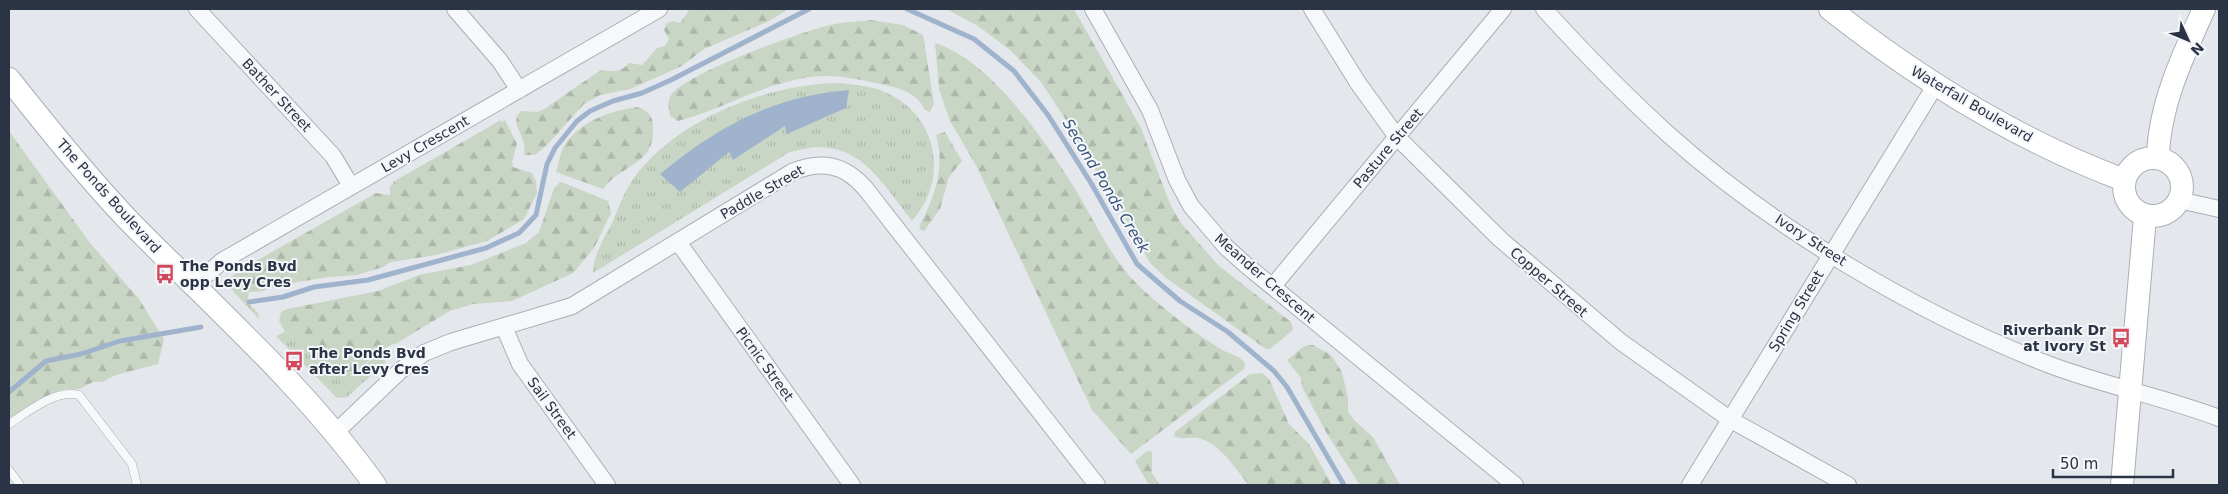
<svg xmlns="http://www.w3.org/2000/svg" width="2228" height="494" font-family="'DejaVu Sans',sans-serif">
<style>
.grass{fill:url(#grass-tufts)}
.forest{fill:url(#forest-firs)}
.water{fill:#9fb4cc}
.lines{fill:none;stroke-linecap:round;stroke-linejoin:round}
.stream{stroke:#9fb4cc;stroke-width:5}
.lane-casing{stroke:#a9aeb7;stroke-width:9}
.street-casing{stroke:#a9aeb7;stroke-width:18}
.secondary-casing{stroke:#a9aeb7;stroke-width:24}
.lane{stroke:#f7f8fa;stroke-width:8}
.street{stroke:#f7f8fa;stroke-width:16}
.secondary{stroke:#fff;stroke-width:22}
.labels{text-anchor:middle;stroke-width:4;stroke-linejoin:round;paint-order:stroke}
.street-label{font-size:14px;fill:#2b3445;stroke:#f4f6f9}
.poi-label{font-size:14px;font-weight:bold;fill:#2b3445;stroke:#f4f6f9;text-anchor:start}
.water-label{font-size:15px;font-style:italic;fill:#34527a;stroke:#f4f6f9}
</style>
<defs>
<pattern id="grass-tufts" width="24" height="20" patternUnits="userSpaceOnUse" patternTransform="scale(1.25)"><rect width="24" height="20" fill="#c9d6c5"/><path d="M3 7l-1-3M5 7V3M7 7l1-3M15 17l-1-3M17 17v-4M19 17l1-3" fill="none" stroke="#adb8ab"/></pattern>
<pattern id="forest-firs" width="22" height="20" patternUnits="userSpaceOnUse" patternTransform="scale(1.25)"><rect width="22" height="20" fill="#c9d6c5"/><path d="M5 1l3.5 6h-7zM16 11l3.5 6h-7z" fill="#adb8ab"/></pattern>
</defs>
<rect width="100%" height="100%" fill="#e4e7ec"/>
<path class="grass" d="M839,83C856,85 875,86 891,95C939,120 948,181 912,221C877,176 854,131 788,153L593,273C593,255 605,237 613,221C620,204 627,185 639,171C685,116 769,84 839,83Z
M249,265V274L245,284L249,292L247,302L258,313L259,319L229,287L232,276Z
M285,332L300,343L312,345L321,354L336,361L337,369L352,377L387,346L385,363L347,397L337,398L276,336Z"/>
<path class="forest" d="M690,9H789L769,21L704,49L682,66L630,89L600,95L584,104L548,144L535,155H524C528,134 507,124 521,111L537,112L544,109L601,70C612,72 622,72 629,63L642,65L657,48L665,46L669,39L664,30L667,23L673,21L680,23Z
M946,9H1074L1141,128L1170,204L1181,223L1219,266L1291,322L1293,330L1270,349H1266L1166,278L1150,263L1110,190L1077,143L1068,123L1041,82L1010,50L978,26Z
M871,20L903,25L923,35L934,104L930,112L925,110C917,93 902,89 885,85C866,81 844,75 824,76C771,78 728,108 678,121L670,116C669,109 667,104 670,97C680,75 799,33 826,26C840,22 856,22 871,20Z
M935,43C989,60 1040,134 1070,181C1093,216 1108,256 1139,286C1162,308 1192,331 1219,348C1228,354 1239,355 1245,363L1244,369L1131,454L1092,410L977,167L950,121L939,89Z
M637,107C647,110 653,115 653,126C656,165 622,163 603,189L556,172C559,164 560,153 564,146C580,121 610,111 637,107Z
M501,120L502,122L505,120L517,144L512,162L513,167L532,173L536,181L537,193L524,219L487,241L436,255L391,262L383,267L357,275L329,277L280,285L263,291L249,292L245,284L249,274V265L376,193L390,195V186L394,183L393,182Z
M9,131L90,243L139,299L164,339L158,364L116,375L102,382H93L80,389L60,390L9,418Z
M945,132L962,161L949,177L940,209L924,231L921,230L919,227C934,197 946,169 936,135Z
M561,182L608,201L611,213L594,248L573,273L512,301L473,304L450,311L397,343C373,350 362,374 339,381L335,374L337,369L335,361L321,354L312,345L300,343L285,332L279,321L281,312L287,309L378,291L419,275L471,265L526,243L539,232L554,188Z
M1313,345L1331,355L1342,372L1348,398V411L1354,420L1373,437L1400,485H1360L1326,432L1302,387L1301,378L1287,360L1304,346Z
M1262,373L1269,379L1289,424L1309,444L1332,485H1249C1235,469 1220,442 1197,438C1189,437 1180,440 1174,436L1175,432L1250,374Z
M1147,451L1152,452V473L1160,485H1149L1135,461Z"/>
<path class="water" d="M849,90L846,108L787,134L785,126L733,160L729,152L680,192L660,174C717,127 773,96 849,90Z"/>
<g class="lines">
<path class="stream" d="M907,9L974,39L1014,71L1048,115L1091,183L1137,264L1180,301L1228,332L1274,371L1287,387L1344,485
M249,302L283,297L314,287L368,280L486,248L519,233L536,215L547,164L555,148L577,121L590,111L613,101L642,93L671,80L809,9
M9,392L46,361L81,354L120,341L201,327"/>
<defs>
<path id="lane" d="M9,424C28,412 55,389 79,395L132,464L137,485
M9,470L20,485"/>
<path id="street" d="M197,9L333,156L351,186
M455,9L500,61L519,90
M1093,9L1150,110L1177,180L1191,206L1226,247L1246,265L1515,485
M1312,9L1358,83L1397,137L1500,239L1621,342L1731,420L1848,485
M1544,9C1584,53 1625,95 1669,135C1774,229 1918,314 2050,365C2106,386 2164,397 2219,418
M2179,200L2219,209
M678,242L852,485
M195,285L222,261L659,9
M1273,286L1503,9
M504,327L520,364L607,485
M336,432L401,370L424,353L451,342L572,306L792,172C821,160 844,164 865,188L1097,485
M1690,485L1935,86"/>
<path id="secondary" d="M1830,9C1920,80 2017,140 2124,180
M9,79C48,128 88,178 131,223C216,309 305,387 375,485
M2158,157C2159,106 2183,55 2204,9
M2124 187a29 29 0 1 1 58 0a29 29 0 1 1-58 0Z
M2122,485L2145,217"/>
</defs>
<use href="#lane" class="lane-casing"/>
<use href="#street" class="street-casing"/>
<use href="#secondary" class="secondary-casing"/>
<use href="#lane" class="lane"/>
<use href="#street" class="street"/>
<use href="#secondary" class="secondary"/>
</g>
<defs>
<symbol id="bus-bare" viewBox="-9 -9 18 18"><path d="M-5-6H5V4H4V6H2V4H-2V6H-4V4H-5ZM-3.5-4V0h7V-4ZM-3.5 1.2v1.5H-2V1.2ZM2 1.2v1.5H3.5V1.2Z" fill="#d1495b" stroke="#f4f6f9" stroke-width="2.5" paint-order="stroke"/></symbol>
</defs>
<g fill-rule="evenodd">
<use href="#bus-bare" x="151" y="260" width="28" height="28"/>
<use href="#bus-bare" x="2107" y="324" width="28" height="28"/>
<use href="#bus-bare" x="280" y="347" width="28" height="28"/>
</g>
<g class="labels">
<g class="street-label">
<text transform="translate(277 95) rotate(47)" y="5">Bather Street</text>
<text transform="translate(1972 104) rotate(30)" y="5">Waterfall Boulevard</text>
<text transform="translate(425 144) rotate(-30)" y="5">Levy Crescent</text>
<text transform="translate(1388 148) rotate(-50)" y="5">Pasture Street</text>
<text transform="translate(762 192) rotate(-30)" y="5">Paddle Street</text>
<text transform="translate(109 196) rotate(48)" y="5">The Ponds Boulevard</text>
<text transform="translate(1811 240) rotate(33)" y="5">Ivory Street</text>
<text transform="translate(1265 278) rotate(41)" y="5">Meander Crescent</text>
<text transform="translate(1549 282) rotate(41)" y="5">Copper Street</text>
<text transform="translate(1796 311) rotate(-59)" y="5">Spring Street</text>
<text transform="translate(765 364) rotate(54)" y="5">Picnic Street</text>
<text transform="translate(552 408) rotate(54)" y="5">Sail Street</text>
</g>
<g class="poi-label">
<text x="180" y="271">The Ponds Bvd<tspan x="180" dy="16">opp Levy Cres</tspan></text>
<text x="2106" y="335" text-anchor="end">Riverbank Dr<tspan x="2106" dy="16">at Ivory St</tspan></text>
<text x="309" y="358">The Ponds Bvd<tspan x="309" dy="16">after Levy Cres</tspan></text>
</g>
<g class="water-label">
<text transform="translate(1106 186) rotate(59)" y="5">Second Ponds Creek</text>
</g>
</g>
<rect width="2228" height="494" fill="none" stroke="#2b3445" stroke-width="20"/>
<g transform="translate(2188 40) rotate(134)" stroke="#f4f6f9" stroke-width="4" paint-order="stroke">
<path d="M0-4L9 19L0 12L-9 19Z" fill="#2b3445"/>
<text y="-8" font-size="14" font-weight="bold" text-anchor="middle" fill="#2b3445">N</text>
</g>
<path d="M2053 469v8h120v-8" fill="none" stroke="#2b3445" stroke-width="2.5"/>
<text x="2060" y="469" font-size="15" fill="#2b3445" stroke="#f4f6f9" stroke-width="4" paint-order="stroke">50 m</text>
</svg>
